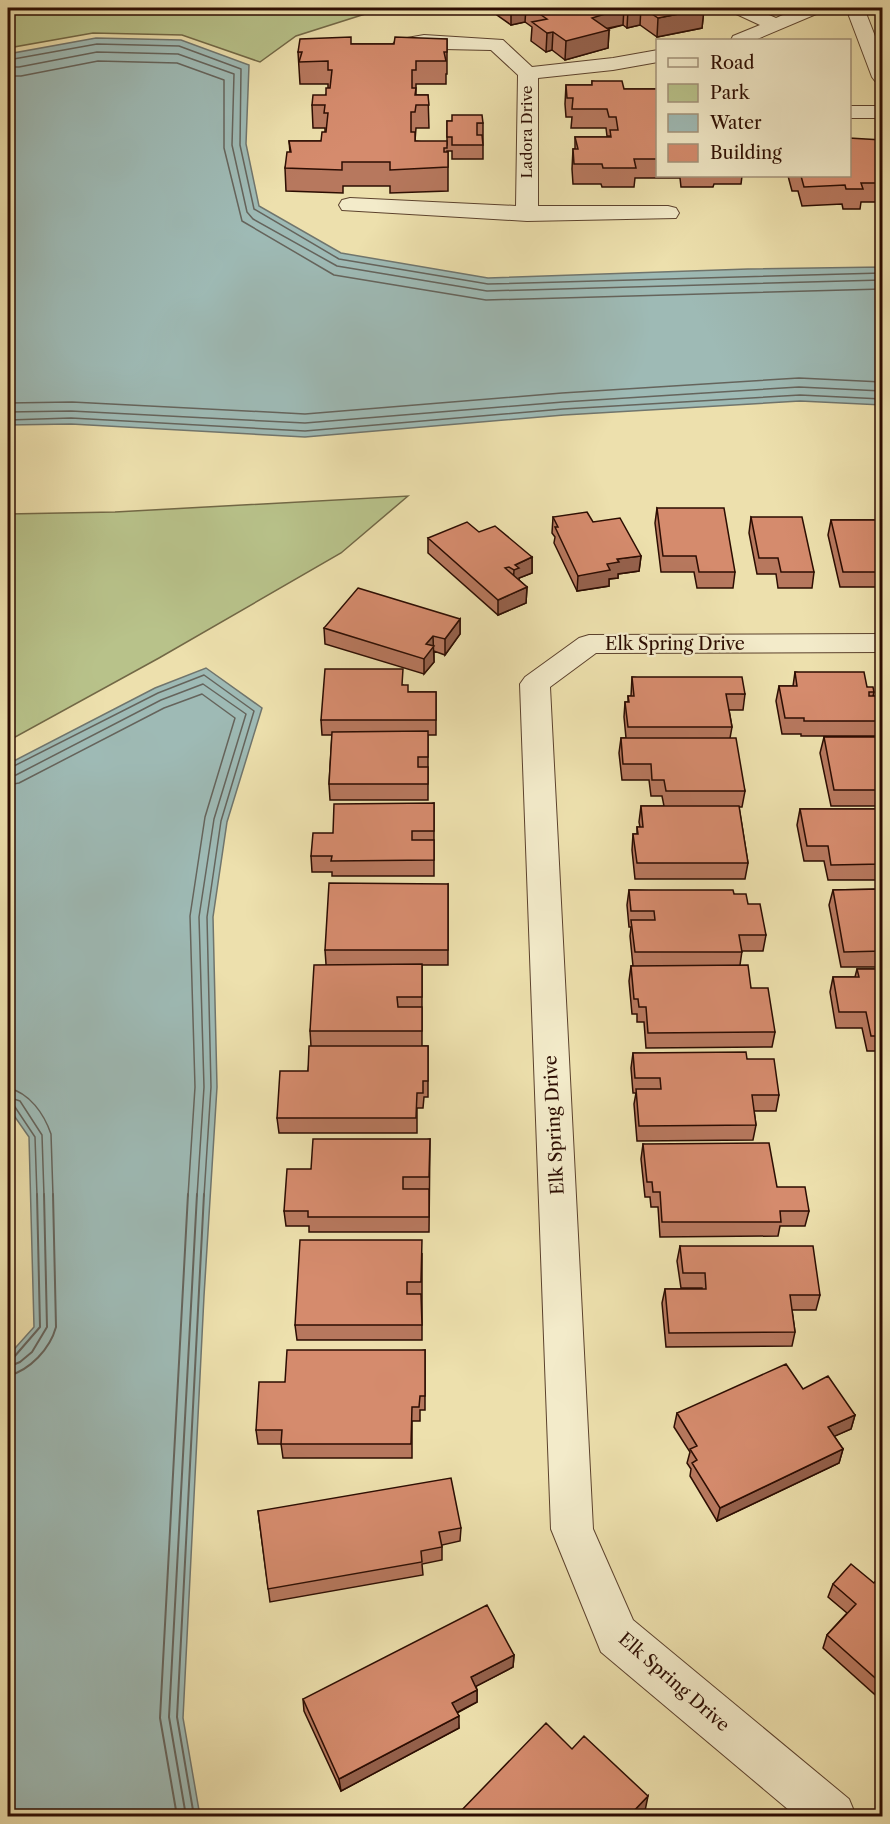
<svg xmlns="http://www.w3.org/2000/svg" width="890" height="1824" font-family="'Libre Caslon Text',serif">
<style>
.green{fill:#b8c28a;stroke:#726846;stroke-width:1.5}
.water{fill:#9ebab5;stroke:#70756d;stroke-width:1.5}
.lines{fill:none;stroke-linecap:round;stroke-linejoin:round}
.shore-far1{stroke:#65645c;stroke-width:1.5}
.shore{stroke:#65645c;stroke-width:2}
.street-casing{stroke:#5c422d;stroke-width:2}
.street{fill:#f3ebca;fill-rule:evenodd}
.wall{fill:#b7785e;stroke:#2c0d02;stroke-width:1.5}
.shaded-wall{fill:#95614c;stroke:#2c0d02;stroke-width:1.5}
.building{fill:#d58b6d;stroke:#2c0d02;stroke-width:1.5}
.labels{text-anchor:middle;stroke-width:4.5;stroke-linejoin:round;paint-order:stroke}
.far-street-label{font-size:15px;fill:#2c0d02;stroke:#f3ebca}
.street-label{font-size:18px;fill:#2c0d02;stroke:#f3ebca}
</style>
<rect width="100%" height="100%" fill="#ede0ad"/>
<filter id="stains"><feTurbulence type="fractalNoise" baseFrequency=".00333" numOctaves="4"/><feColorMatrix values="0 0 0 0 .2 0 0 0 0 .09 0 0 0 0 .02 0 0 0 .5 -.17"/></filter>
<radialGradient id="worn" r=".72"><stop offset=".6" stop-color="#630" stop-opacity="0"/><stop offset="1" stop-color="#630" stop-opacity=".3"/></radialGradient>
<path class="green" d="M8,8H384L296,36L260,62L182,35L93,33L8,48Z
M408,496L341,553L159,658L8,741V514L115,512Z"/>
<path class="water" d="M96,38L181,40L249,65L246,144L259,206L341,253L488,278L748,269L882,267V405L800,401L564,415L305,437L71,424L8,425V54Z
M206,668L262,708L227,822L213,917L217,1087L204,1296L183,1718L200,1816H8V1356L34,1327L29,1137L8,1107V764L155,688Z"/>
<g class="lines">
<path class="shore-far1" d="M8,60L97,44L179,46L241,69L240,145L254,209L339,259L488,284L882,273
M8,67H19L97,52L178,54L234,74L232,145L247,212L253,219L337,266L487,291L882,280
M8,76H21L98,61L177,63L224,80V148L242,221L334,275L486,300L882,289
M8,403L72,402L305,414L562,393L799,378L882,382
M8,412L71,411L305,423L563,402L799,387L882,391
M8,420L71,418L305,431L563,409L800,395L882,399
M8,769L158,693L204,675L254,711L221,821L207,917L211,1087L204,1196
M8,776L16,775L161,700L203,684L246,714L214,819L199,917L204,1087L197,1196
M8,785L19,783L164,708L202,694L235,718L205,817L190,916L195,1087L188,1196
M8,1088C30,1093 44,1114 51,1134L53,1196
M8,1097L20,1101L42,1135L44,1196
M8,1104L15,1107L35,1137L37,1196"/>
<path class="shore" d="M8,1359L14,1357L40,1327L37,1194
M8,1367L20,1362L32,1352L47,1327L44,1194
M8,1376C30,1370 50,1349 56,1327L53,1194
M177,1816L160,1718L188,1194
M186,1816L169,1717L197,1194
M194,1816L177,1717L204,1194"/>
<defs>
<path id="street" d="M730,8H753L776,18L799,8H823L821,12L755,40H731L733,36L760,25L732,12Z
M846,8H864L882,54V83L875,81L872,77Z
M424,35L503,40L532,67L613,58L658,50V62L613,70L538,78V206H668L676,208L679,213L676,218L527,221L342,210L339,205L342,200L350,198L516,206L518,75L491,50L396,48L393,44L396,40Z
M850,106H882V118H850Z
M882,634V652L596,653L550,687L593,1529L633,1620L849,1799L856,1816H796L601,1652L551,1529L520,684L525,677L579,638L589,635Z"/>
</defs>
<use href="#street" class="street-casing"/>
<use href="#street" class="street"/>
</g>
<path class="wall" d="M495,8H701L704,9L702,28L657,37L640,25L627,28L623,25L608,29L609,30L608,48L565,60L552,50L546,52L531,41L532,27L525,22L511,25L497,15V9Z
M447,39V74H446V84H416V95H428L429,128H416L415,141L447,145V121L483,123V159H452V151H447V152H448V191L390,193V186H343V193L286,191L285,168L290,152L289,141H321L325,132V128H313L312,105L326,95L328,88V84H300L298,52L352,44H394Z
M592,81L624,89H657V176H742L741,184H714L713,187H681L680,178H635L634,187H602L601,184H573L572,169L573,149H575V137H610V136H607L606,128H571L572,117H566L565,104L566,85H592Z
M882,140V202H861L860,209H843L842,204L802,206L798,191H792L788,176H849Z
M657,508L735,572L733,588H697L694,572H661L655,523Z
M553,517L593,522L641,556L639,571L618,574V578L609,579V586L577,591L554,543L555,537L552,533Z
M751,517L814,572L812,588H778L776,574H757L749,533Z
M831,520H882V587H840L828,535Z
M479,532L532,557V573L519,578V580L527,587L526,603L498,615L428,553V538Z
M460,619V634L445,655L434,651V662L424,674L325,644L324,628Z
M795,672L867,687L874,692L873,696H882V736H801V734H782L776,701L779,686H793Z
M632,677L745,694L743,710H729L732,727L730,738L745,791L742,807H739L748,863L745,879H635L632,850L633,834H637V827H640L639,822L641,806H664L662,796H651L649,780H622L619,753L621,738H626L624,717L625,702H628V696H631Z
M403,685L408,692H436V735H428V800H330L329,784L332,735H322L321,720Z
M824,737H882V806H831L820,753Z
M434,803V876H332V872H312L311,856L333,833Z
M800,809H882V880H828L824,861H804L797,825Z
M448,884V965H422V1046H428V1097H424L423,1108H417V1133H279L277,1118L308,1071L311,1046L310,1031L326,964L325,950Z
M882,889V967H841L829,905L833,890Z
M629,890L734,894L748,904L766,935L763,951H742L740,965L751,988L775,1032L772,1047L646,1048L644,1022H637V1014H632L629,981L631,966H633L630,936L631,927H629L627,905Z
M857,969H882V1051H867L862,1028H836L830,992L833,977H855Z
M633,1053L747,1059L779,1095L776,1111H754L756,1125L753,1140L637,1141L634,1104L636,1093H633L631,1068Z
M882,1117V1134L879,1129Z
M430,1139L429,1232H309V1226H286L284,1211L311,1169Z
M643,1144L777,1187L809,1211L805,1226H780L778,1236L660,1237L658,1207H651L650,1197H645L641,1159Z
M680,1246L820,1295L816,1310H792L795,1332L792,1346L666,1347L662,1303L665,1289H702V1288H681L677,1261Z
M422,1254V1340H297L295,1325Z
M425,1350V1410H420V1421H412V1458H283L281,1444H258L256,1430L285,1382Z
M803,1389L855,1415L851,1429L834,1436L843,1449L839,1463L717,1521L690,1476L691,1469L687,1463L690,1452L674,1427L677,1413Z
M258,1511L461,1528L460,1541L442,1545V1560L422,1564L423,1575L270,1602Z
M882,1574V1701L823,1648L827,1635L847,1613L828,1597L833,1584L874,1583Z
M514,1655L513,1667L476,1686L477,1690V1702L457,1713L459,1728L341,1791L304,1711L303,1699Z"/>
<path class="shaded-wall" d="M511,8H526L525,22L511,25Z
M621,8H624L623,25L604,29L609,30L608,48L565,60L566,41L592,18L602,12Z
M636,8H641L640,25L627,28L628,9Z
M704,9L702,28L657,37L658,18Z
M553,32L552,50L546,52L547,33Z
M641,556L639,571L618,574V578L609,579V586L577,591L578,576L617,559Z
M532,557V573L519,578V584L513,586L514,570L515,565Z
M527,587L526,603L498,615V600Z
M460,619V634L445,655V639Z
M433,636L434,662L424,674V659L426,644Z
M855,1415L851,1429L824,1441L828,1427Z
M843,1449L839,1463L717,1521L720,1508Z
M514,1655L513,1667L471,1689V1677Z
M477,1690V1702L452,1715V1703Z
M459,1716V1728L341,1791L339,1779Z
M648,1796L645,1811L640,1816H629Z"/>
<path class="building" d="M531,8H621L602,12L605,14L592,18L609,30L566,41L553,32L547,33L532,22L547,19Z
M643,8H701L704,9L658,18Z
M351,37V44H394L395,37L447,39V52H444L446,61H416V70H412V88H416L415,95H428L429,105H416L415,112H411V132H415V141H447V148H444V152H448V167L390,170V162H342V170L285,168L287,152H291L289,141H321L322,132H326L328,113H324L325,105H312L313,95H326V88H330L332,70H328V61L299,62L302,52H298L300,39Z
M592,81H622L624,89H657V159H634L636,168H603L602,164H574L573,149H578L575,137H611L610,130H618L616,117H609L607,109H572L573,98H567L566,85H592Z
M452,115H482L483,123H477V135H482L483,145H452V137H447V121H452Z
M849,138L882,140V183H861L863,189H846L845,185L804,187L801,176H849Z
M657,508H724L735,572H699L696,556H663Z
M587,512L593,522L620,518L641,556L617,559L619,562L607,564L610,570L578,576L555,527H558L553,517Z
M751,517H802L814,572H781L778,558H759Z
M831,520H882V572H843Z
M467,522L479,532L495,526L532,557L515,565L519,568L514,570L509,567L505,568L527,587L498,600L428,538Z
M358,588L460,619L445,639L433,636L426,644L434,646L424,659L324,628Z
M325,669H403L402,685H408V692H436V720H321Z
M795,672H864L867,687H873L874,692H869V696H882V721H804V718H785L779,686H797Z
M632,677H742L745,694H726L732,727H628L625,702H629L628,696H634Z
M428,731V757H418V767H428V784H329L332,732Z
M824,737H882V790H834Z
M621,738H736L745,791H666L664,780H652L651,764H623Z
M434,803V831H412V840H434V860L331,861L332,856H311L313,833H333L334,804Z
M641,806H739L748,863H637L633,834H638L637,827H643Z
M800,809H882V864L831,865L828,846H807Z
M329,883L448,884V950H325Z
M882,889V951L844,952L833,890Z
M629,890H733L734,894H746L748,904H760L766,935H739L742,952H635L631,920H655L654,911H631Z
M422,964V997H397L398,1007H422V1031H310L314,965Z
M748,965L751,988H768L775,1032L648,1033L646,1007H639L638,999H634L631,966Z
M857,969H882V1036H871L866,1012H839L833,977H859Z
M309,1046H428V1081H423V1093H417L416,1118H277L280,1071H308Z
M746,1052L747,1059H774L779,1095H752L756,1125L639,1126L636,1089H661L660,1078H635L633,1053Z
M313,1139H430L429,1177H403V1189H429V1217H308V1211H284L287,1169H311Z
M769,1143L777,1187H805L809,1211H780L781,1222H662L660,1192H653L652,1182H647L643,1144Z
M300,1240H422L421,1282H407V1294H421L422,1325H295Z
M680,1246H813L820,1295H790L795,1332L669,1333L665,1289H706L705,1273H683Z
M287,1350H425V1396H420L419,1407H412L411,1444H281L282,1430H256L259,1382H285Z
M786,1364L803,1389L828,1376L855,1415L828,1427L843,1449L720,1508L692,1463L697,1460L690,1449L697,1446L677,1413Z
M451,1478L461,1528L439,1532L442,1547L421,1551L422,1562L268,1589L258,1511Z
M851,1564L874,1583L882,1574V1684L827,1635L856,1604L833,1584Z
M487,1605L514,1655L471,1677L477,1690L452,1703L459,1716L339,1779L303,1699Z
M546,1723L572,1749L584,1736L648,1796L629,1816H456Z"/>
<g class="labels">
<g class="far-street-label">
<text transform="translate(527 132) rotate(-90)" y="5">Ladora Drive</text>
</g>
<g class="street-label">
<text x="675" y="650">Elk Spring Drive</text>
<text transform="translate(554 1125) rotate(-93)" y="6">Elk Spring Drive</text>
<text transform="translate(674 1682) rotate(41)" y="6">Elk Spring Drive</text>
</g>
</g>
<rect width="890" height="1824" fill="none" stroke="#ede0ad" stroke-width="30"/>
<rect x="9" y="9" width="872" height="1806" fill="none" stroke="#2c0d02" stroke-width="3"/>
<rect x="15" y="15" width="860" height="1794" fill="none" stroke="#2c0d02" stroke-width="1.5"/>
<rect x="656" y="39" width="195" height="138" fill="#f3ebca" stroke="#a3927a" stroke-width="1.5"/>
<rect x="668" y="58" width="30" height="9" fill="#f3ebca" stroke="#a3927a" stroke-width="1.5"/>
<text x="710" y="69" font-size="18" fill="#2c0d02">Road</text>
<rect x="668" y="84" width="30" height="18" fill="#b8c28a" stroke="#a3927a" stroke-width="1.5"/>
<text x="710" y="99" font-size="18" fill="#2c0d02">Park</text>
<rect x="668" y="114" width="30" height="18" fill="#9ebab5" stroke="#a3927a" stroke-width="1.5"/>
<text x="710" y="129" font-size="18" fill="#2c0d02">Water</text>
<rect x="668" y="144" width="30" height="18" fill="#d58b6d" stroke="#a3927a" stroke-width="1.5"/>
<text x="710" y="159" font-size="18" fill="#2c0d02">Building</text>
<rect width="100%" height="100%" filter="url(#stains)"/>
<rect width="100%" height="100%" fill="url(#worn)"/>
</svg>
